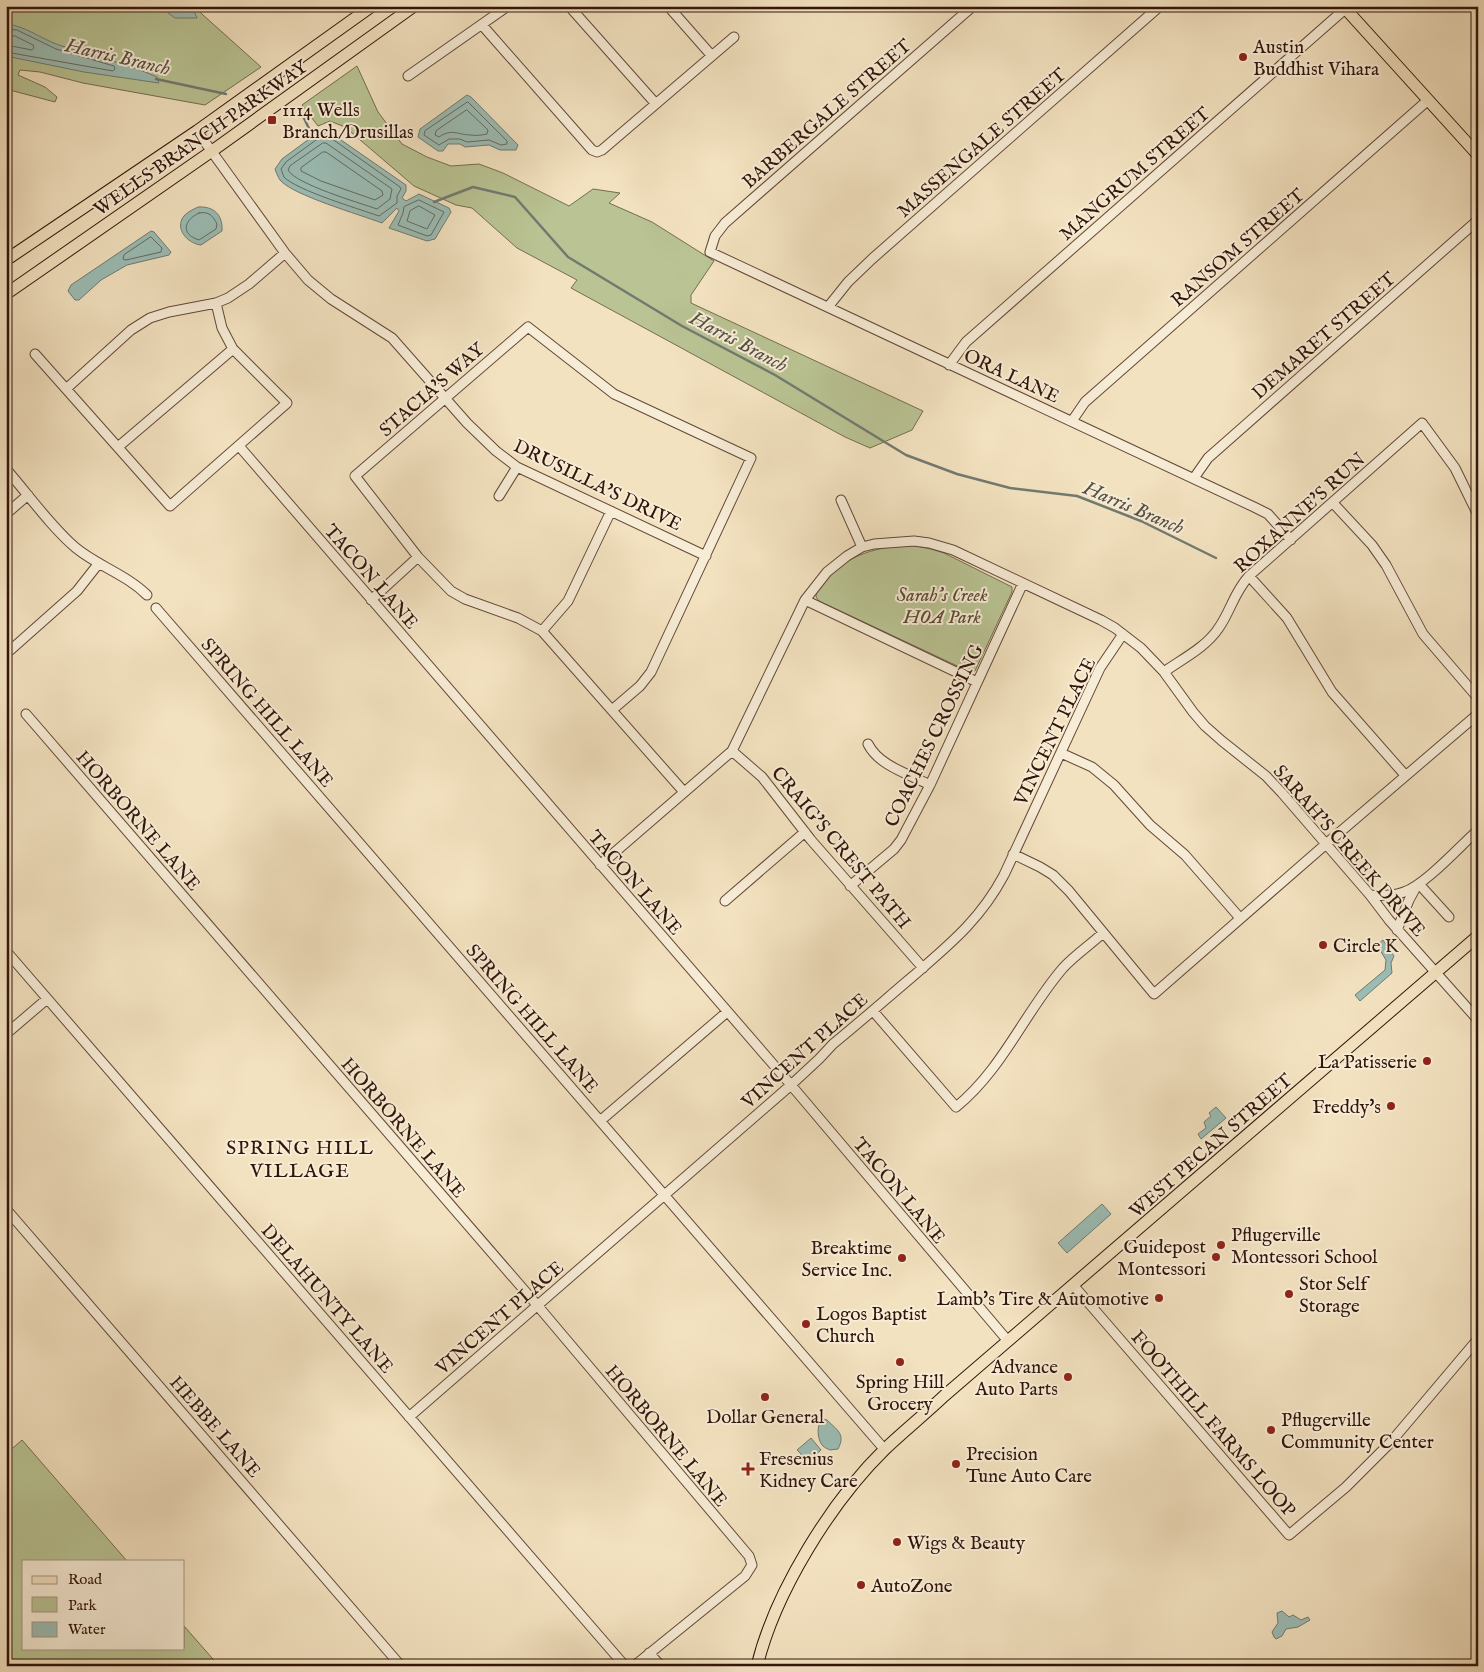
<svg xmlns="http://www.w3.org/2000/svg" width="1484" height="1672" font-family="'IM FELL English',serif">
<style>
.green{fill:#b9c393;stroke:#766c4e}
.water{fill:#9bbdb5;stroke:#717a71}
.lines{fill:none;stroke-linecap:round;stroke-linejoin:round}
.shore{stroke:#666960;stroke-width:1}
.stream{stroke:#717a71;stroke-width:2.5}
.minor-casing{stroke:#624838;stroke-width:11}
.major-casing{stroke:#32150a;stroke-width:13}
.minor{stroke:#f7ecd6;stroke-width:9}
.major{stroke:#f3e2c0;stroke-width:11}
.poi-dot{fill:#8f2418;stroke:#f7ecd6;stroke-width:2}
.labels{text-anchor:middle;stroke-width:4;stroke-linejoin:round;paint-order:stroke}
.poi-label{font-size:19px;fill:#32150a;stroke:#f7ecd6;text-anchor:start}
.street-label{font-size:19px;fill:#32150a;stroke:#f7ecd6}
.park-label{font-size:19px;font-style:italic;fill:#5a4933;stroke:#f7ecd6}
.water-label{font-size:20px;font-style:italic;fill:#575046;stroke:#f7ecd6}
.neighbourhood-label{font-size:20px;letter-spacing:1px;fill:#32150a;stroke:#f7ecd6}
</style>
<rect width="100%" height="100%" fill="#f3e2c0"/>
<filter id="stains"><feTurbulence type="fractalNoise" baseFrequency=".004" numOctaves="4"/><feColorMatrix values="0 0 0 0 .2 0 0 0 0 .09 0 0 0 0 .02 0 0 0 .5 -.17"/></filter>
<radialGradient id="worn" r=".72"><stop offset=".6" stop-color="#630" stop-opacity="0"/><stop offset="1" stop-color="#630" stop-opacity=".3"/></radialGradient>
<path class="green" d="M6,6H193L261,67L205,105L83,83L40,72L20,70L18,75L45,87L57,97L55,102L6,89Z
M357,66L378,112L402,144L427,157L451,166L479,164L503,173L569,206L593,189L620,193L609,203L652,222L714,261L691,295V303L923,411L912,430L870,448L845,437L571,288L577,280L517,248L472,208L456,205L414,186L345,127L330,121L318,126L302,105Z
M910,545L931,549L944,553L1012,587V592L975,671H968L819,601L816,597C816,590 821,586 826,580C847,554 878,547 910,545Z
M22,1440L127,1561H24V1648H184V1626L219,1666H6V1454Z"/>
<path class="water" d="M159,6H190L194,11L197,18H175Z
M6,24C26,26 41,39 59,45C92,56 126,63 157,77L159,83L84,72L6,56Z
M467,95L471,97L518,145L516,150H500L489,145L465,147L460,144H448L443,151H438L418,137L420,129Z
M320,131H328L406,185V191L402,198L406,201L419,194L449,208L451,212L435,239L427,241L389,228L399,211L397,208L382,223C361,215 292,195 280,180C278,177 276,172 275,169L282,159Z
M198,207C214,206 223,215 222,231L201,245C190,244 176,232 182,219C185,213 192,210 198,207Z
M151,231L154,232L171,252L169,255L127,265L101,280L79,300H75L68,291L71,285Z
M1383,940L1394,956L1391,963L1392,973L1360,1001L1355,995L1385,970L1386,960L1377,945Z
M1216,1107L1226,1118L1201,1139L1198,1134L1206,1128L1204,1122L1211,1116L1209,1113Z
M1102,1204L1111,1214L1067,1253L1058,1243Z
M823,1419L827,1420C837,1430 846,1434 838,1449L830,1450C828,1449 825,1448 823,1446C817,1440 816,1424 823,1419Z
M811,1438L821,1450L805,1464L799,1457L801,1454L797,1450Z
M1282,1611L1289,1617L1293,1615L1301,1620L1308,1617L1310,1620L1298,1627L1286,1629L1282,1636L1276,1639L1274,1637L1272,1632L1278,1623L1277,1613Z"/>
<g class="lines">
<path class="shore" d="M6,29L17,30L56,49L114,66L115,69L113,71L6,52
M6,35L15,36L33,45L34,48L32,50L6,45
M468,102L507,141V144L501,145L489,140L467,142L460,139H449L439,145L424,135L425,131Z
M467,110L488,130L487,134C482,135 476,136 471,135C458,135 452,128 439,137L435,135L436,131Z
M322,136H328L400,187L401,189L397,196V203L379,216C359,209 296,190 284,177C283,175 282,171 281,169L286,162Z
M323,143H326L392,189L390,199L377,209C360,203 295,184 288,170L290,166Z
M323,152H326L382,191L383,195L375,200L321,181L301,171V168Z
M419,200L444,212L431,235L427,236L398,225L403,213L404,207Z
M419,206L435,215L427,229L407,221L410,211Z
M199,213C209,211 213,216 217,224L216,229L199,240C180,234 184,220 199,213Z
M151,237L162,248L161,252L126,260L123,259L124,255Z"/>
<path class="stream" d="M156,79L226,94
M302,114L314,139
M434,202L473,187L515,197L568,257L682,326L775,375L906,455L957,474L1010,488L1077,496L1141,521L1216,558"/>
<defs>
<path id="minor" d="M569,6L656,104
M668,6L712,56
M973,6L725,223L715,236L710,252L1254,507L1268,514L1291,540
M482,25L592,150L597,152L602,150L734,37
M408,76L508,6
M197,131L285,253L308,280L331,299L392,338L467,423L496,451L517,467L706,556
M828,307L848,282L872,259L1160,6
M35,354L170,506L287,403L233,349L222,328L216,303
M949,365L966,342L1345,9
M66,389L131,330L150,318L169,312L216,303L228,298L249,284L285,253
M1072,421L1085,402L1427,101
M239,446L791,1085L1008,1341
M118,447L233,349
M6,469C28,494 51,527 76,548C98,566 127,575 147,595
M1194,478L1208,458L1478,220
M499,496L517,467
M841,500L862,547
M1333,503L1372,545L1386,565L1423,634L1478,698
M6,514L28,495
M1249,576L1287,618L1332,692L1405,775
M371,600L418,557
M805,600L977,682
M156,608L885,1450
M542,631L568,601L611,511
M6,654L77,591L99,563
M1164,672C1182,659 1205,648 1218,629C1231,611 1233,594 1249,576L1422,423L1455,468L1478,515
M612,710L640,686L651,672L751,458L614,394L528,327L355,476L418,557L451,591L465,599L518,618L542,631L684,792
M26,714L537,1305L749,1556L752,1565L745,1576L634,1666
M868,744C879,766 909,774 930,785
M732,751L762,777L811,840L923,968
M1061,753L1092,767L1114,785L1150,825L1185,855L1240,918
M1013,854L1040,867L1053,875L1069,891L1154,994L1326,844L1478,714
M600,865L732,751L805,600L827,572L847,556L862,547L874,544L914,541L929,543L953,550L1101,620L1115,628L1141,648L1164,672L1193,712L1205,726L1222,741L1266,776L1282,793L1370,895L1389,920L1478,1020
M1419,884L1449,917
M850,886L894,849L901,840L930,785L1023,583
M1370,895C1381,896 1393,896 1404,892C1426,884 1459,847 1478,830
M725,901L805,832
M1397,930L1409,900L1416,887
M6,951L625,1666
M873,1011L956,1107C1002,1070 1025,1012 1063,968C1075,955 1090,945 1103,933
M6,1034L47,999
M600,1121L727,1012
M6,1209L401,1666
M1074,1286L1289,1535L1346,1487L1390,1443L1478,1339
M409,1417L791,1085L819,1059L833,1044C860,1022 886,999 912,977C950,944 980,920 1004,875L1100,668L1123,634
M649,1653L661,1666"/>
<path id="major" d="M1343,6L1478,155
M6,260L197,131L372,6
M6,294L212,151L414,6
M757,1666C775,1592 831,1502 885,1449C904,1431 925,1414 944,1396L1478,936"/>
</defs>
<use href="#minor" class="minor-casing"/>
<use href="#major" class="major-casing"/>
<use href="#minor" class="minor"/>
<use href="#major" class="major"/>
</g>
<g class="poi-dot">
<circle cx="1243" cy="57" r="5"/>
<rect x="267" y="115" width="10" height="10" rx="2.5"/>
<circle cx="1323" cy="945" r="5"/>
<circle cx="1427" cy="1061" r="5"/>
<circle cx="1391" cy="1106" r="5"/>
<circle cx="1221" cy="1245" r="5"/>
<circle cx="1216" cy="1257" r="5"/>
<circle cx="902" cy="1258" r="5"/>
<circle cx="1289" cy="1294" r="5"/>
<circle cx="1159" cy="1298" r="5"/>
<circle cx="806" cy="1324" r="5"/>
<circle cx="900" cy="1362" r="5"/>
<circle cx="1068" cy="1377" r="5"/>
<circle cx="765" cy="1397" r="5"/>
<circle cx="1271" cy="1430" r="5"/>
<circle cx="956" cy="1464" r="5"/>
<path d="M745.5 1461.5h5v5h5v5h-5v5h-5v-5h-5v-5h5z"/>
<circle cx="897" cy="1542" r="5"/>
<circle cx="861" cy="1585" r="5"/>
</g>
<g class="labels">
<g class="poi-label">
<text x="1253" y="53">Austin<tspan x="1253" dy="22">Buddhist Vihara</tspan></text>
<text x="282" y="116">1114 Wells<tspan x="282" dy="22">Branch/Drusillas</tspan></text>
<text x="1333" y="952">Circle K</text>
<text x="1417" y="1068" text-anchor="end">La Patisserie</text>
<text x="1381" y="1113" text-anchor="end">Freddy's</text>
<text x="1231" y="1241">Pflugerville<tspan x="1231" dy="22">Montessori School</tspan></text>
<text x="1206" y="1253" text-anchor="end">Guidepost<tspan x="1206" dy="22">Montessori</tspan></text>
<text x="892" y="1254" text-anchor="end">Breaktime<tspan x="892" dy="22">Service Inc.</tspan></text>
<text x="1299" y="1290">Stor Self<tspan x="1299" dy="22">Storage</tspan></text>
<text x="1149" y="1305" text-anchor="end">Lamb's Tire &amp; Automotive</text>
<text x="816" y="1320">Logos Baptist<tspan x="816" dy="22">Church</tspan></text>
<text x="1058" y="1373" text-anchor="end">Advance<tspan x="1058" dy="22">Auto Parts</tspan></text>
<text x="900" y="1388" text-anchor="middle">Spring Hill<tspan x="900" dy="22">Grocery</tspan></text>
<text x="765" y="1423" text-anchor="middle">Dollar General</text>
<text x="1281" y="1426">Pflugerville<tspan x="1281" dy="22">Community Center</tspan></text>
<text x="966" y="1460">Precision<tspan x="966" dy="22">Tune Auto Care</tspan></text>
<text x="759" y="1465">Fresenius<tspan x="759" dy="22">Kidney Care</tspan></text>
<text x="907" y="1549">Wigs &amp; Beauty</text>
<text x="871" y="1592">AutoZone</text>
</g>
<g class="street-label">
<text transform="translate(826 113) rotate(-41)" y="7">BARBERGALE STREET</text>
<text transform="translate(200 137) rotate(-35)" y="7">WELLS BRANCH PARKWAY</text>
<text transform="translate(981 142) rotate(-41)" y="7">MASSENGALE STREET</text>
<text transform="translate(1134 173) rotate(-41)" y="7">MANGRUM STREET</text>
<text transform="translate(1237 247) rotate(-41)" y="7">RANSOM STREET</text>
<text transform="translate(1323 335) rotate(-41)" y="7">DEMARET STREET</text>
<text transform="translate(1012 375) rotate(25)" y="7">ORA LANE</text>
<text transform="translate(431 389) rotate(-41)" y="7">STACIA'S WAY</text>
<text transform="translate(598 484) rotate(26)" y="7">DRUSILLA'S DRIVE</text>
<text transform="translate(1299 512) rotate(-42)" y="7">ROXANNE'S RUN</text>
<text transform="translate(372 576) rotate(49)" y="7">TACON LANE</text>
<text transform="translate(268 712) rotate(49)" y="7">SPRING HILL LANE</text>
<text transform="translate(1054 731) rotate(-64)" y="7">VINCENT PLACE</text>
<text transform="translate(933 735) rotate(-64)" y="7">COACHES CROSSING</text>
<text transform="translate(139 820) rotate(49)" y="7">HORBORNE LANE</text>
<text transform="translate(842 847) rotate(50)" y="7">CRAIG'S CREST PATH</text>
<text transform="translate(1350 850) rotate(49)" y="7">SARAH'S CREEK DRIVE</text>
<text transform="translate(636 882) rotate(49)" y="7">TACON LANE</text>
<text transform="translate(533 1018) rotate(49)" y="7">SPRING HILL LANE</text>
<text transform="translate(804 1050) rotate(-42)" y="7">VINCENT PLACE</text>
<text transform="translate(404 1127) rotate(49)" y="7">HORBORNE LANE</text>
<text transform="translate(1210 1145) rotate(-41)" y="7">WEST PECAN STREET</text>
<text transform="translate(900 1190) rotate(50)" y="7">TACON LANE</text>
<text transform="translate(328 1298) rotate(49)" y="7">DELAHUNTY LANE</text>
<text transform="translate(499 1317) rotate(-41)" y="7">VINCENT PLACE</text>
<text transform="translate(1214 1423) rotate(49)" y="7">FOOTHILL FARMS LOOP</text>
<text transform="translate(216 1426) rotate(49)" y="7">HEBBE LANE</text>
<text transform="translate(667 1435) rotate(50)" y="7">HORBORNE LANE</text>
</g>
<g class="park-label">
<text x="942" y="601">Sarah's Creek<tspan x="942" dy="22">HOA Park</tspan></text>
</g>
<g class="water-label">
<text transform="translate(118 56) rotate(13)" y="7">Harris Branch</text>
<text transform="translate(739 341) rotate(28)" y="7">Harris Branch</text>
<text transform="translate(1134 507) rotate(23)" y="7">Harris Branch</text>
</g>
<g class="neighbourhood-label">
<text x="300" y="1154">SPRING HILL<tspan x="300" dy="23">VILLAGE</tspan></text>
</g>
</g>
<rect width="1484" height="1672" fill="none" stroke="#f3e2c0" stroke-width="25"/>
<rect x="8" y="8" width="1469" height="1657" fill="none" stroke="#32150a" stroke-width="2.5"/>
<rect x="12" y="12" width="1459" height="1647" fill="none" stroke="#32150a"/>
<rect x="22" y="1560" width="162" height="90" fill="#f7ecd6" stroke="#a89684"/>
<rect x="32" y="1576" width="25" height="8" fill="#f3e2c0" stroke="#a89684"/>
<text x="68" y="1584" font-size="15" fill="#32150a">Road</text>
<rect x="32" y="1597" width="25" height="15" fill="#b9c393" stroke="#a89684"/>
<text x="68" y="1610" font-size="15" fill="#32150a">Park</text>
<rect x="32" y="1622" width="25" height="15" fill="#9bbdb5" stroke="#a89684"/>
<text x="68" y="1634" font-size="15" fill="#32150a">Water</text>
<rect width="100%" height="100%" filter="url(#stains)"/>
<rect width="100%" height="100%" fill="url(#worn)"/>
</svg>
